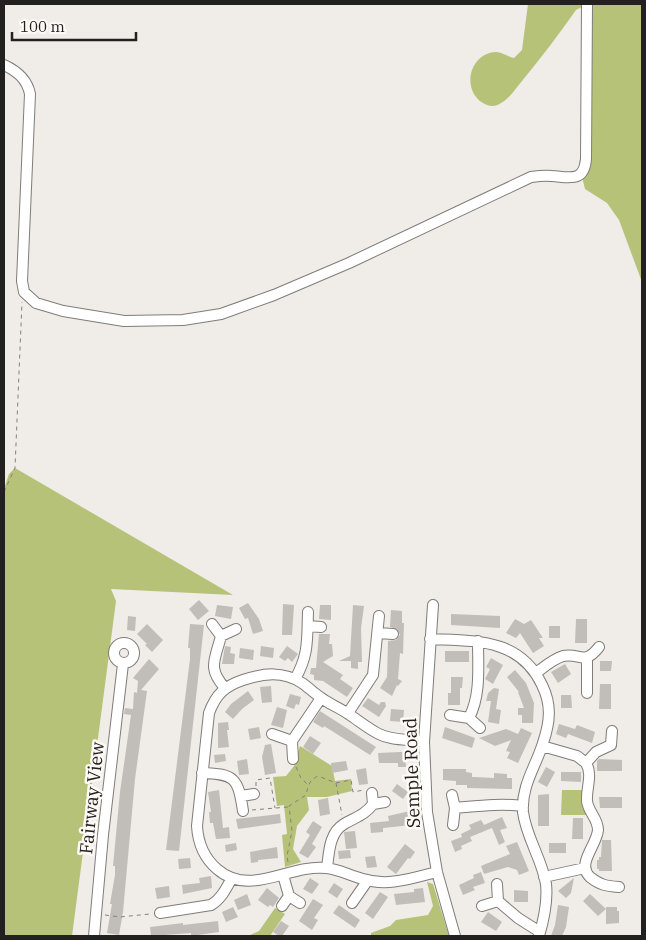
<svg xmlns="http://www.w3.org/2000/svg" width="646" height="940" font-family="'IBM Plex Serif',serif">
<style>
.green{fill:#b7c279}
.building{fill:#c1bdb9}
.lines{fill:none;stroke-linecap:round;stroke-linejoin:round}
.minor-casing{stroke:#807c79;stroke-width:12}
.path{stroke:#84817f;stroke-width:1;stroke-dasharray:4 4;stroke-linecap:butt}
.minor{stroke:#fff;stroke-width:10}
.labels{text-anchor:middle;stroke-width:5;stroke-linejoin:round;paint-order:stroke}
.street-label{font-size:18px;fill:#232120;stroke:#fdf9f5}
</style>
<rect width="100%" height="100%" fill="#f0ece8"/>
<path class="green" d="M528,4H642V282L619,220L607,203L585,189L579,165L583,138L582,7L576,10C559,34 541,58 522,81C516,88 510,98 501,103C497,106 492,107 487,105C460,94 468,53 496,52C502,52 508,57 514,58L522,50Z
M15,468L233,595L111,589L116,601L72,936H4V489L9,474Z
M300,746L332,766L335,781L351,779L352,791L327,797H307L309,810L297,826L293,849L301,862L285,867L282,835L287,834L284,805L277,806L273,777L286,776L294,766Z
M562,790H582V801L589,815H561Z
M427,882L433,884L449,936H371V933L390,926L396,920L428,915L433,906Z
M275,908L285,914L270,936H248L259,931Z"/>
<path class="building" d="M199,600L209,611L198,620L189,609Z
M248,603L259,619L263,631L253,634L248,618L245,619L239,608Z
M283,604L294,605L292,635H282Z
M217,605L233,607L231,619L215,616Z
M320,605H331V620L319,619Z
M353,605L364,606L361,628L362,662H358V669L351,668V661H339L350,656Z
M391,610L402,611V623H404L403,654L400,653L398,679L402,681L398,686L397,685L392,696L380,688L387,677L388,641L396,640L400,635L397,629L390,627Z
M451,614L500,616V628L451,625Z
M128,616L136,617L135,631L127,630Z
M515,619L524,624L531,620L543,638H539L544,646L533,653L520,633L516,638L506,633Z
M576,619H587V643H575Z
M147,624L163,640L152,652L145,645L147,644L137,634Z
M190,624L204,625L179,851L166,850L190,659V648H188Z
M549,626H560V638H549Z
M319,634H330L329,644H332L333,656L323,662L343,675L340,679L353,688L347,697L323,681L314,680V675L310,674L311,668H316Z
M225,646L231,647L230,653L235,654L234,664H222Z
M261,646L274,648L273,658L260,656Z
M287,646L298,654L292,662L288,658L285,661L279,657Z
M240,648L254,650L253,660L239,658Z
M445,651H469V662H445Z
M491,658L503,665L493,684L485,679L490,669L486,667Z
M149,659L159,669L141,690L147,691L135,779L123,912L119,935L107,933L112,904H110L115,875V866H113L120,792L131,715L124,714L125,708L133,709L134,692L137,693L138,681L133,678Z
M600,661H612L611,671H600Z
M565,664L571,674L558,683L551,672Z
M515,670L526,683L534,703L533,723H522V715H518V708H524L518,692H519L507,677Z
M451,677H463L462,688H460V705H448V693H451Z
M600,684H611V709H599Z
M271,686L272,702L262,703L260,687Z
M494,688L499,689L496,709L501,710L499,724L488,722L491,701H486L488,693Z
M248,691L254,700L242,709L233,719L225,712L231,704Z
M290,694L301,697L299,705L296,704L294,709L286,706Z
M561,695H571L572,708H561Z
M368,698L379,705L381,702H385L386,706L379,717L362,706Z
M277,707L287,710L283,728L271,725Z
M391,709L404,710L403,722L390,721Z
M320,711L376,747L370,755L324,726L323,728L313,722Z
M228,722L229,730H227L229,747L218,748V723Z
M559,724L575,729L577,725L595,732L592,743L568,734L566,738L556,734Z
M259,727L261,738L250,740L248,729Z
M445,727L475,738L472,748L442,738Z
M521,728L532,733L518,763L507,758L510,752L506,751L511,740L495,746L479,738L506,729L518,734Z
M310,736L321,743L313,754L303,747Z
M271,744L276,773L265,775L262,757L265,745Z
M400,752H405L406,767H398V763H379L378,753Z
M225,754L226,761L215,763L214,755Z
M247,759L249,774L239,775L237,761Z
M599,759L622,760V771H597V761Z
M346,761L348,770L332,773L331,763Z
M546,767L555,772L547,787L538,782Z
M366,768L368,784L359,785L356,770Z
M443,769H466V772L472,773V777H475L494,778V773L507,774V778H512V789L467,788V785H456V781L443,780Z
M561,772H581V782L561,781Z
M397,784L408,792L403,799L392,791Z
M219,790L223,828L229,827L230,838L216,839L213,823H210L209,812H211L208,792Z
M549,794V826H538V795Z
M599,797H622V808H600Z
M328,798L330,814L320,816L318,800Z
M410,811L412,825L383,828V832L371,833L370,823L389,821L388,816Z
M280,814L281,823L238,829L236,819Z
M502,817L507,828L500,830L505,842L499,845L492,828L470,837L472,841L461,846L462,849L455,852L451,841L462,837L461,834L471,829L469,825L481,820L484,825Z
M573,818H583V839H572Z
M313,821L322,827L312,844L316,847L308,858L299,853L310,835L306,832Z
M355,831L357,848L346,849L344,832Z
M602,840H611L612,871H599V869H597V860H599V857H601Z
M517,842L529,871L519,875L517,870L508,867L484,874L481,866L510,854L506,846Z
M236,843L237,850L226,852L225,845Z
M549,843H566V853H549Z
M405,844L415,852L410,859L408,858L396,874L387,867Z
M277,847L278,858L258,860V862L251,863L250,852Z
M350,850L351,858L339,859L338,851Z
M375,856L377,867L367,868L365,857Z
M190,858L191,868L179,869L178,859Z
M481,872L485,883L473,887L475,890L463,895L459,885L474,878L473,875Z
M211,876L212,888L183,894L182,885L200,883L199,878Z
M310,878L319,884L312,894L303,889Z
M574,878L571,893L566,898L558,891Z
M334,883L343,889L337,898L328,892Z
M169,886L170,897L157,899L155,888Z
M267,888L279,898L273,907L270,905L268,907L258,900Z
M423,888L425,902L396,905L394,894L414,892V889Z
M514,890L528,891V902H514Z
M380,892L388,897L373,919L365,913Z
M247,894L251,905L238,910L234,900Z
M590,894L606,909L598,916L583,901Z
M313,899L323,905L314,918L318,920L312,930L299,921Z
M339,905L360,920L355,928L333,913Z
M558,905L569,907L566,927L562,936H551L555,925Z
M233,907L238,917L226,922L222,912Z
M606,907H617V911H619V923L606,924Z
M488,912L502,922L496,931L481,922Z
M218,921L219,932L191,936V933L151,936L150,927L183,923V925Z
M281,921L289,926L282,936H279L273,932Z"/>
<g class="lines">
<defs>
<path id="minor" d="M4,65C17,71 27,79 30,94L22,281L24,292L36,303L63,311L124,321L183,320L221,314L274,295L349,263L531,177C538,176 545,175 552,176C569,177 584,183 586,159L587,4
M433,605L424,742L427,812L437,872L455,936
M212,624L221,636L236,629
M308,626L321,627
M378,633L393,634
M221,636C215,660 207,668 225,688
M430,639C475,641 520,638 542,685C552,705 550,722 543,743C536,766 521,786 523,812C526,837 542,859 546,884C548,902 544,919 539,936
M114 653a10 10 0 1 1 20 0a10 10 0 1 1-20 0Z
M587,657V693
M536,673C544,667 553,659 563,656C581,653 584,666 599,647
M295,679C309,655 307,639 308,612
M348,713L373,675L379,616
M450,715L469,718L480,728
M469,718C481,695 478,667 478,641
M272,734L292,741L293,759
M292,741L321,698
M424,742C409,739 392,741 379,734C369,729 359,721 350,715C340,708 329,704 320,697C314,693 308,687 302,683C283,671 264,673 243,680C225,686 216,694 209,713L197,826C198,843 203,857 217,869C250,898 289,864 326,868C339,869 350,876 363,879C388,887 412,878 437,872
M542,746L577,756L586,763L596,752L611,745L612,731
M586,763C593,775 586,788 587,801C588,812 598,818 598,830C597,845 576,864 590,877C600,885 606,886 619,887
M202,773C235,774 238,778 243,811
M372,793L373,804L385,802
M452,795L455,808L453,825
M241,796L254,794
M455,808C478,806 500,803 523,806
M327,868C329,853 329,833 344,824C356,817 365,815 373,804
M283,875L289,896
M544,877L585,868
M498,901L518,918L540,932
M352,903L368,880
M282,906L289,896L300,903
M482,906L498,901L497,884
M160,913L211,905C221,899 226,889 232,878
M94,936L103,835L123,664"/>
</defs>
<use href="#minor" class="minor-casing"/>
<path class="path" d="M4,492L15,468L22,302
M296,767L301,778L307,784
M336,783L351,780L353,792L364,790
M256,786V780L270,778L275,808
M252,810L288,807
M288,862L287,856L292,831L289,806L306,795C308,786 309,780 318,776L336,783L342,815
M105,915L120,917L150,914"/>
<use href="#minor" class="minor"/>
</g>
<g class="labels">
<g class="street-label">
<text transform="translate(412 773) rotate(-92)" y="6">Semple Road</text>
<text transform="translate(92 798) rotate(-84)" y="6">Fairway View</text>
</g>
</g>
<rect width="646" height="940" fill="none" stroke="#232120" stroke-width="10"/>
<path d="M12 32v8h124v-8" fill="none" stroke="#232120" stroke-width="2.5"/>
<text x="20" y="32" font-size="15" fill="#232120" stroke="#fdf9f5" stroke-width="4" paint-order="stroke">100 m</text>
</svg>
